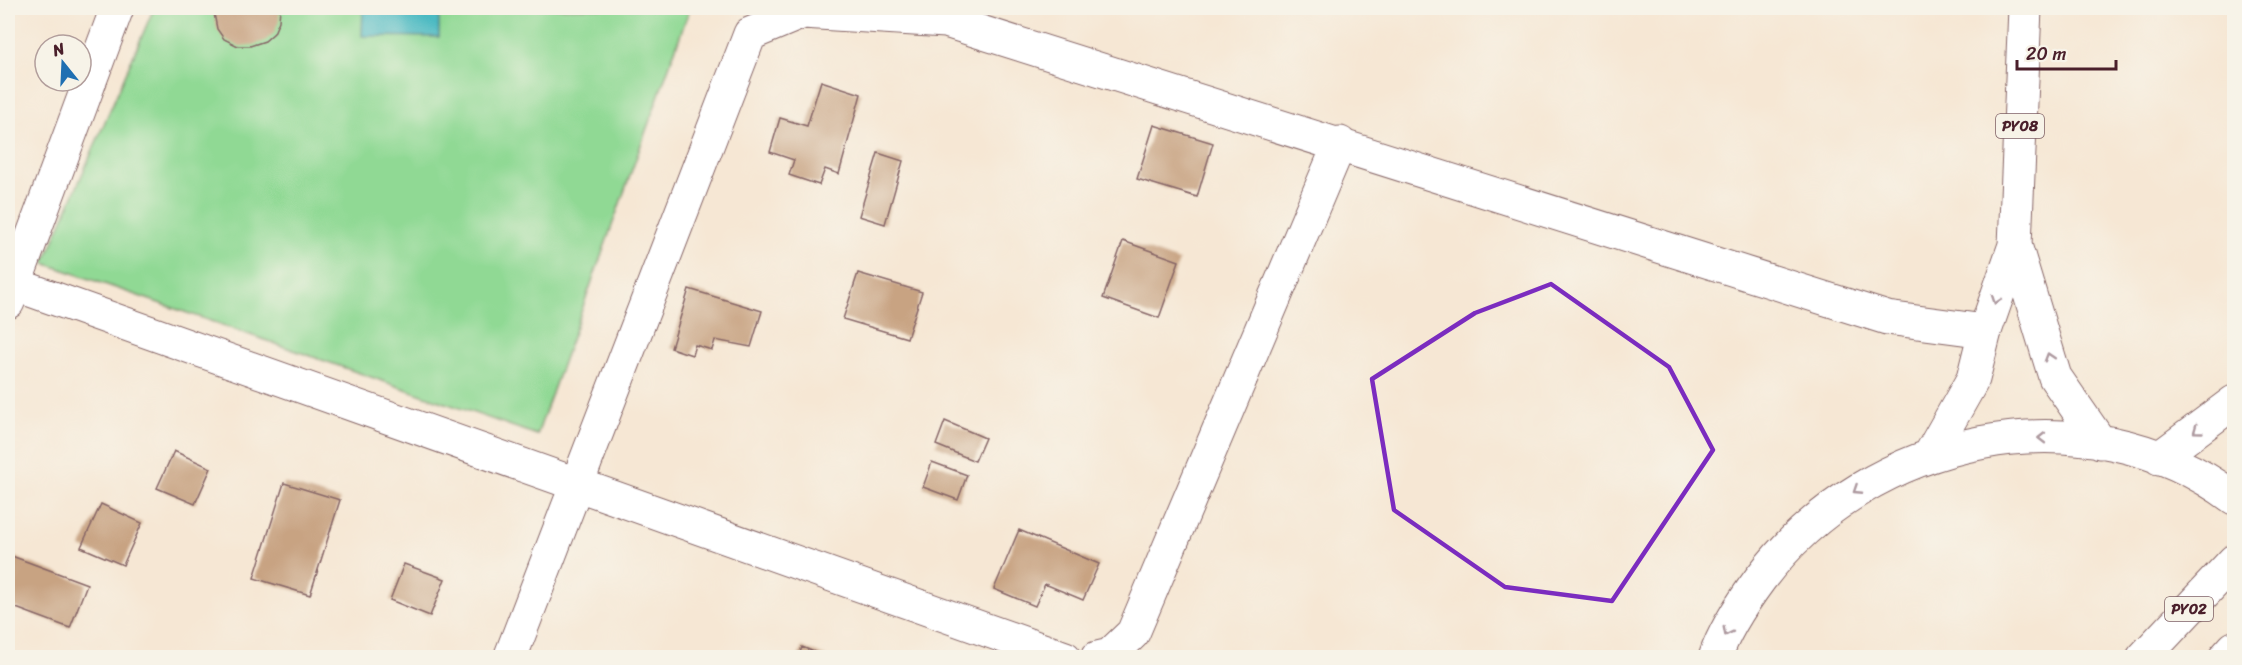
<svg xmlns="http://www.w3.org/2000/svg" width="2242" height="665" font-family="Sriracha,sans-serif">
<style>
.green{fill:#90d994;stroke:#6d7c60;stroke-width:1.5}
.water{fill:#4cbac2;stroke:#4b6c76;stroke-width:1.5}
.building{fill:#c8a382}
.lines{fill:none;stroke-linecap:round;stroke-linejoin:round}
.minor-casing{stroke:#866566;stroke-width:35}
.trunk-casing{stroke:#866566;stroke-width:35}
.minor{stroke:#fff;stroke-width:33}
.trunk{stroke:#fff;stroke-width:33}
.oneway{stroke:#ae9aa0}
.marked{fill:none;stroke:#7b2cbf;stroke-width:4.5;stroke-linejoin:round}
.labels{text-anchor:middle;stroke-width:6;stroke-linejoin:round;paint-order:stroke}
.shield{fill:#f7f3e8;stroke:#7e5f64;stroke-width:1.5}
.shield-label{font-size:15px;font-weight:bold;fill:#4a1f2b}
</style>
<rect width="100%" height="100%" fill="#f7f3e8"/>
<filter id="ink" filterUnits="userSpaceOnUse"><feTurbulence type="fractalNoise" baseFrequency=".0167" numOctaves="2"/><feDisplacementMap in="SourceGraphic" scale="12" xChannelSelector="R" yChannelSelector="G"/><feConvolveMatrix kernelMatrix="1 2 1 2 8 2 1 2 1" color-interpolation-filters="sRGB"/></filter>
<filter id="wash" filterUnits="userSpaceOnUse"><feTurbulence type="fractalNoise" baseFrequency=".008" numOctaves="4" result="noise"/><feDisplacementMap in="SourceGraphic" scale="24" xChannelSelector="R" yChannelSelector="G"/><feGaussianBlur stdDeviation="1.35" result="paint"/><feColorMatrix in="noise" values="0 0 0 0 0 0 0 0 0 0 0 0 0 0 0 0 0 1.4 0 .05"/><feComposite in="paint" operator="in"/></filter>
<g filter="url(#wash)">
<rect width="100%" height="100%" fill="#f6e7d4"/>
<path class="green" d="M154,8H690L537,435L44,263Z"/>
<path class="water" d="M363,8H439V37L362,36Z"/>
<g id="blocks">
<path class="building" d="M213,8H280L279,21L274,33L265,41L250,46H238L224,39L217,29Z
M821,81L861,94L839,174L825,169L819,185L789,175L794,160L770,152L780,118L807,126Z
M1154,125L1213,143L1197,197L1137,179Z
M878,153L903,161L885,224L859,216Z
M1123,241L1179,261L1159,318L1103,298Z
M858,273L922,292L907,338L843,319Z
M689,289L762,311L751,347L715,340L712,350L695,345L692,355L671,348Z
M945,421L985,438L975,461L936,445Z
M174,451L211,468L195,504L157,488Z
M932,462L967,475L958,500L923,487Z
M284,483L340,500L310,595L254,578Z
M101,504L142,523L123,565L81,547Z
M1019,530L1099,564L1083,600L1045,584L1035,606L994,589Z
M9,555L87,584L70,628L8,605Z
M404,564L445,579L430,616L390,600Z
M802,647L827,657V658H798Z"/>
</g>
</g>
<g filter="url(#ink)">
<use href="#blocks" fill-opacity="0" stroke="#866566" stroke-width="1.5"/>
<g class="lines">
<defs>
<path id="minor" d="M8,282L1065,658
M8,302L117,8
M510,658L750,34L803,12L946,21L1887,318L1985,331
M1097,658L1110,655L1133,633L1340,143"/>
<path id="trunk" d="M2015,245L2055,377L2100,442
M1930,455L1973,379L1985,331L2015,245L2025,8
M2159,458L2234,402
M1715,658C1724,630 1743,602 1760,579C1869,434 2085,387 2234,498
M2143,658L2234,561
M2225,658L2234,648"/>
</defs>
<use href="#minor" class="minor-casing"/>
<use href="#trunk" class="trunk-casing"/>
<use href="#minor" class="minor"/>
<use href="#trunk" class="trunk"/>
</g>
<defs><path id="oneway-chevron" d="M-2-3.5L2.5 0L-2 3.5" fill="none" stroke-width="1.6" stroke-linecap="round" stroke-linejoin="round" transform="scale(1.5)"/></defs>
<g class="oneway">
<use href="#oneway-chevron" transform="translate(1996 300) rotate(109)"/>
<use href="#oneway-chevron" transform="translate(2049 357) rotate(-107)"/>
<use href="#oneway-chevron" transform="translate(2197 430) rotate(144)"/>
<use href="#oneway-chevron" transform="translate(2042 438) rotate(180)"/>
<use href="#oneway-chevron" transform="translate(1857 490) rotate(147)"/>
<use href="#oneway-chevron" transform="translate(1727 632) rotate(117)"/>
</g>
</g>
<path class="marked" d="M1551,284L1669,367L1713,450L1612,601L1505,587L1394,510L1372,379L1475,313Z"/>
<g class="labels">
<g class="shield">
<rect x="1996" y="114" width="48" height="24" rx="4.5"/>
<rect x="2165" y="597" width="48" height="24" rx="4.5"/>
</g>
<g class="shield-label">
<text x="2020" y="131">PY08</text>
<text x="2189" y="614">PY02</text>
</g>
</g>
<rect width="2242" height="665" fill="none" stroke="#f7f3e8" stroke-width="30"/>
<g transform="translate(63 63) rotate(342)"><circle r="28" fill="#f7f3e8" stroke="#b29e9c" stroke-width="1.5"/>
<path d="M0-4.5L10 22L0 15L-10 22Z" fill="#1f6fb2"/>
<text y="-9" font-size="16" font-weight="bold" text-anchor="middle" fill="#4a1f2b">N</text>
</g>
<path d="M2017 60v9h99v-9" fill="none" stroke="#4a1f2b" stroke-width="3"/>
<text x="2026" y="60" font-size="18" fill="#4a1f2b" stroke="#f7f3e8" stroke-width="4.5" paint-order="stroke">20 m</text>
</svg>
